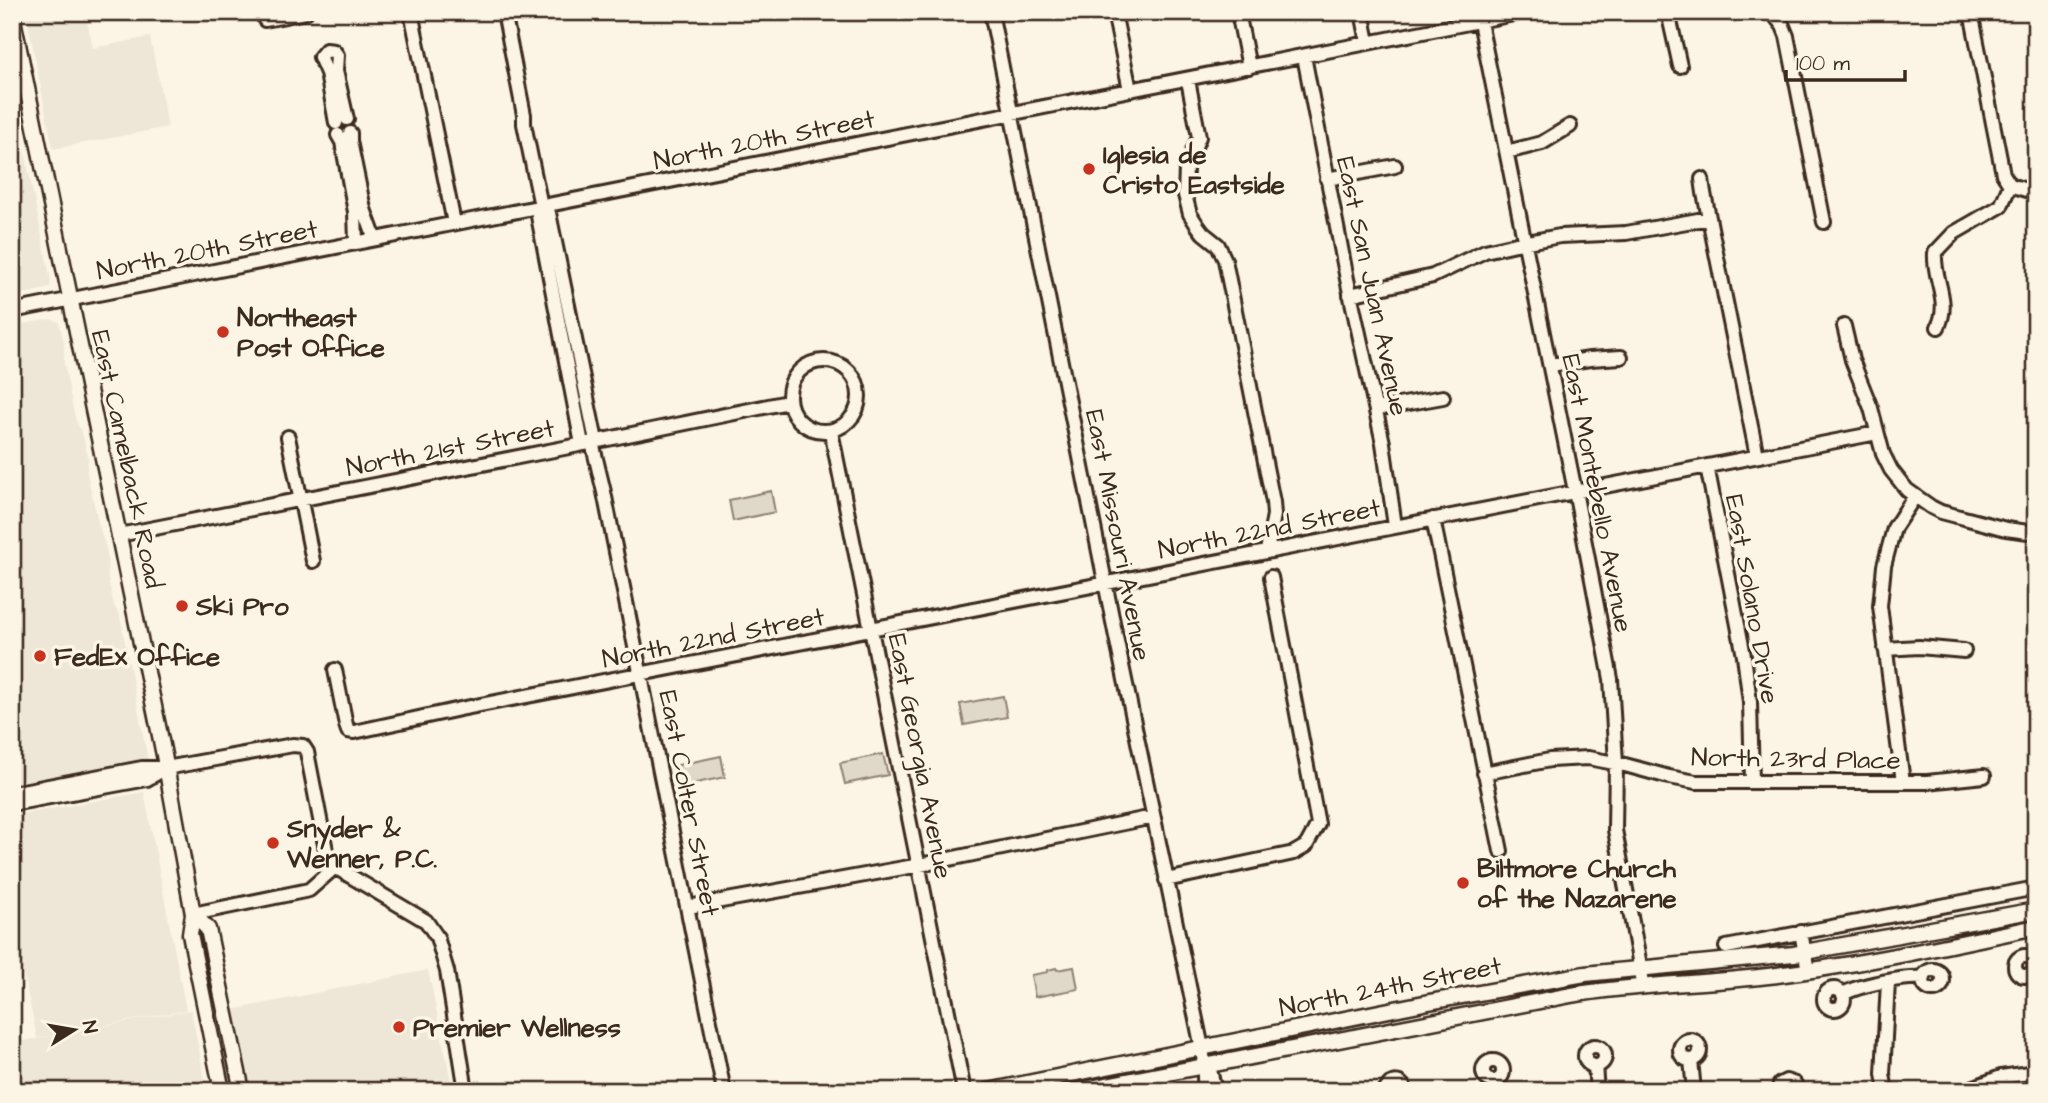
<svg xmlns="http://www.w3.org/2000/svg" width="2048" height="1103" font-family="'Architects Daughter',sans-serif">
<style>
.built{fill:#eee6d6}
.green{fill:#e0d8c8;stroke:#8e8173;stroke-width:2}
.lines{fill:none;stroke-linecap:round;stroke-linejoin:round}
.minor-casing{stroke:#3b2a1e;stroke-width:18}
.major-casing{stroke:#3b2a1e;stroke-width:19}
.minor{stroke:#fcf5e5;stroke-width:12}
.major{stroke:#fcf5e5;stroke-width:14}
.poi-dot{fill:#c8321e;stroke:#fcf5e5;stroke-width:2.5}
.labels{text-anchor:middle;stroke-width:7;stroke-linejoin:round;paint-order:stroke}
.street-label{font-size:26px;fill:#3b2a1e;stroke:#fcf5e5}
.poi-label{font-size:26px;font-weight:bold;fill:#3b2a1e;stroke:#fcf5e5;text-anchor:start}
</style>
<rect width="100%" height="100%" fill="#fcf5e5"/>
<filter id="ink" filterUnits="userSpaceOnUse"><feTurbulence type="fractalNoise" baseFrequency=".0143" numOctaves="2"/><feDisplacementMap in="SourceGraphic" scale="14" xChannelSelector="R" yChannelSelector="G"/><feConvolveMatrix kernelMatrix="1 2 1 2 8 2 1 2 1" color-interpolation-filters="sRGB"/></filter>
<g filter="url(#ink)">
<path class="built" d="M26,12H85L93,48L150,37L168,127L53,149Z
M12,90L51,281L50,287L46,289L12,296Z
M51,319L59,322L60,327L64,343V363L75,418L83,436L88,458L87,473L98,522L107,552L108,579L114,605L120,616L148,760L144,763L12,788V326Z
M144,792L186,1010L37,1038L15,933L12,932V816Z
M428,970L453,1091H249L232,1010Z
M191,1010L207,1091H12V1043Z"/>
<path class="green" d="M771,491L775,512L733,521L729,500Z
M1003,696L1007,717L964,725L960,704Z
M883,754L888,775L845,784L840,763Z
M721,756L725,777L682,786L678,765Z
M1074,967L1078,989L1035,997L1031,975L1048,972V970L1056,968L1057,970Z"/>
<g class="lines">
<defs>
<path id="minor" d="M411,12L454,223
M504,12L524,115V124L541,206L538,216L582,444
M991,12L1115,632L1202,1048C1205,1063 1203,1076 1205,1091
M1114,12L1130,90
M1238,12L1249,67
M1362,12L1368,42
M1478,12L1575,491L1611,679L1616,763L1615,830L1639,960L1642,986
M1668,12L1680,66
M1772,12L1783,26L1787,36L1824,222
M1971,12L2003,174L2010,185L2036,193
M265,20L306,12
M1304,56L1347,279L1383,443L1395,526
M1188,80L1199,137L1186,168L1185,195L1190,214L1197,225L1203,233L1218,245L1225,260L1273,502L1274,515L1267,551
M336,123L327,73L320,57L326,50L334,51L337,55L336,71L347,119
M350,133V141L364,209L375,239
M338,135L342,142L355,212L356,242
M1507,152L1542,143L1570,126
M1327,179L1395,166
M1702,179L1704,193L1757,456
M541,206L549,213L596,441
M1350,295L1433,276L1485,251L1516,244L1560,236L1626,233L1709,218
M12,311L1524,12
M1844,326L1852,360L1871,408L1883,454L1891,470L1907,490L1931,507L1941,512L2006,529L2036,533
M1938,327C1951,300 1933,280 1935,253L1954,233L2001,206L2010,185
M789 396a35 35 0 1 1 70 0a35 35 0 1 1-70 0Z
M1550,365L1590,359L1621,357
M1376,409L1443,397
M831,431L964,1091
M288,437L313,561
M592,442L604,492L724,1091
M1707,466L1744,656L1750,702L1752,782
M1433,519L1501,851
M119,535L564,448L788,402
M1885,649L1919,647L1964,651
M335,670L346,725L348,731L354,732L460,709L1877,433
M1484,773L1550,760L1588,758L1625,765L1669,777L1696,782H1927L1984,776
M1903,782L1880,606L1884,566L1894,528L1915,496
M12,793L142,768H166L293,745L303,746L307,752L326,850L335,867L426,921L437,937L447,971L466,1091
M12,804L147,779L166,768
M1166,880L1294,853L1306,846L1318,824L1271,577
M688,907L920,865L1153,817
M193,914L309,890L335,867
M1801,932L1808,971
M1726,947L2036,888
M2015 966a10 10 0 1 1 20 0a10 10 0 1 1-20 0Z
M1923 980a10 10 0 1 1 20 0a10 10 0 1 1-20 0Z
M1824 999a10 10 0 1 1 20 0a10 10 0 1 1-20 0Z
M1843,994C1859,985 1905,976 1924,978
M1680 1050a10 10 0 1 1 20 0a10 10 0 1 1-20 0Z
M1585 1056a10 10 0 1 1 20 0a10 10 0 1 1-20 0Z
M1691,1060L1694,1091
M1483 1071a10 10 0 1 1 20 0a10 10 0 1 1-20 0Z
M1206,1066L1211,1074L1215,1091
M1595,1066L1597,1091
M1385,1091L1390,1084C1397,1080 1403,1083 1405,1091
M1778,1091L1780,1084L1786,1081L1795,1084L1798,1091
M1886,1091L1883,1074L1888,982
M1964,1091L2001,1077L2036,1072"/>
<path id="major" d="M12,15L164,755L193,914L190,934L222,1091
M193,914L208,929L242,1091
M1143,1079L1156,1082L1173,1091
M988,1091L1429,1002L1585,974L1794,954L2036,910
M1075,1091L1571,995C1641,983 1713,984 1784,974C1868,963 1952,945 2036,927"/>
</defs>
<use href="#minor" class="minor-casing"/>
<use href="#major" class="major-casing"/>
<use href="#minor" class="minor"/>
<use href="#major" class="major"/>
</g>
</g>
<g class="poi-dot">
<circle cx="1089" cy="169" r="7"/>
<circle cx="223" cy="332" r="7"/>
<circle cx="182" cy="606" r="7"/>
<circle cx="40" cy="656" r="7"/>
<circle cx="273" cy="843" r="7"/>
<circle cx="1463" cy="883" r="7"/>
<circle cx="399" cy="1027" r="7"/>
</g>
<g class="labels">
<g class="street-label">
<text transform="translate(764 139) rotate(-11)" y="9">North 20th Street</text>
<text transform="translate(207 249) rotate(-11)" y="9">North 20th Street</text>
<text transform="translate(1373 286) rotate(78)" y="9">East San Juan Avenue</text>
<text transform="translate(450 447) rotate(-11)" y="9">North 21st Street</text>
<text transform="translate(128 459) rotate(78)" y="9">East Camelback Road</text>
<text transform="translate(1598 493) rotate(79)" y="9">East Montebello Avenue</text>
<text transform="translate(1269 528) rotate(-11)" y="9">North 22nd Street</text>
<text transform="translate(1119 535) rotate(79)" y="9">East Missouri Avenue</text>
<text transform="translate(1753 599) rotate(80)" y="9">East Solano Drive</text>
<text transform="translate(713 637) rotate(-11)" y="9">North 22nd Street</text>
<text transform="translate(921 756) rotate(79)" y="9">East Georgia Avenue</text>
<text transform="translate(1796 758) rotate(1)" y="9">North 23rd Place</text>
<text transform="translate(690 803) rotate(79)" y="9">East Colter Street</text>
<text transform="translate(1390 986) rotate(-11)" y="9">North 24th Street</text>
</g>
<g class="poi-label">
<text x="1103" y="163">Iglesia de<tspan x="1103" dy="30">Cristo Eastside</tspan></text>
<text x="237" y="326">Northeast<tspan x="237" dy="30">Post Office</tspan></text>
<text x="196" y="615">Ski Pro</text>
<text x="54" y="665">FedEx Office</text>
<text x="287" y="837">Snyder &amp;<tspan x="287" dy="30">Wenner, P.C.</tspan></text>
<text x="1477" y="877">Biltmore Church<tspan x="1477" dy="30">of the Nazarene</tspan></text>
<text x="413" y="1036">Premier Wellness</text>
</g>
</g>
<rect width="2048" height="1103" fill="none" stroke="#fcf5e5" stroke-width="42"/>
<rect x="21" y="21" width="2006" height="1061" fill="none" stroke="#3b2a1e" stroke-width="2.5" filter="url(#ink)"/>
<g transform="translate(74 1030) rotate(79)" stroke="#fcf5e5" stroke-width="5" paint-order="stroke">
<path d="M0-5L12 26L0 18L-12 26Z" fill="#3b2a1e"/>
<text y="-10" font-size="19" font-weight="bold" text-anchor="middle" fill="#3b2a1e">N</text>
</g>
<path d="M1786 70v10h119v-10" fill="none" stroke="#3b2a1e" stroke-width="3.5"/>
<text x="1796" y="70" font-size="21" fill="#3b2a1e" stroke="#fcf5e5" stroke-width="5" paint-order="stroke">100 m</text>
</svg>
